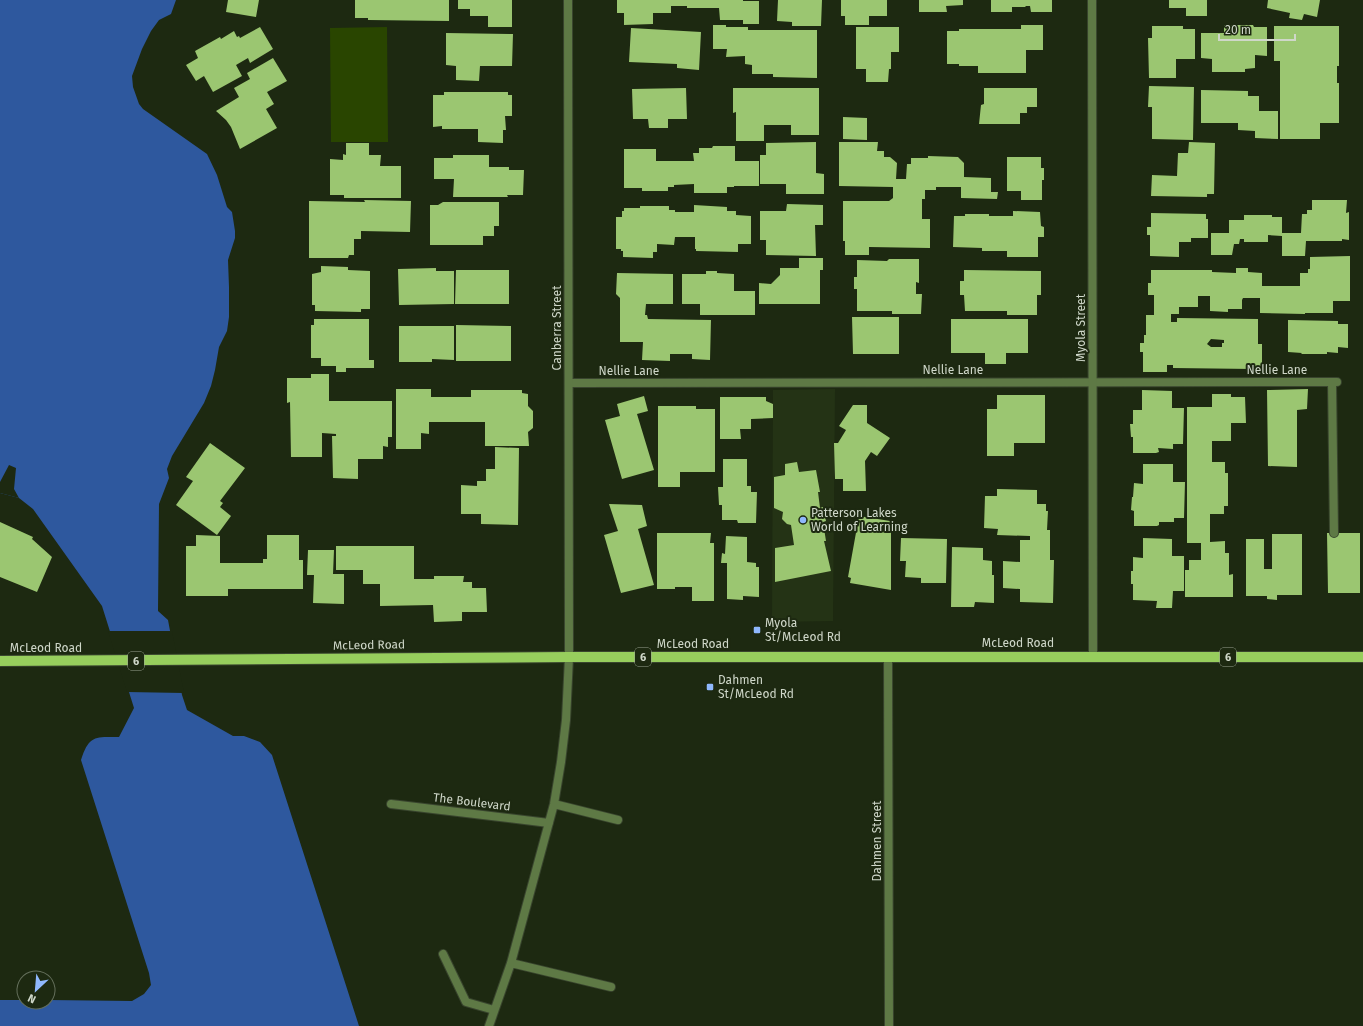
<svg xmlns="http://www.w3.org/2000/svg" width="1363" height="1026" font-family="'Fira Sans',sans-serif">
<style>
.built{fill:#243315}
.green{fill:#294500}
.water{fill:#2e589e}
.pier{fill:#1d2911}
.building{fill:#9bc671;fill-rule:evenodd}
.lines{fill:none;stroke-linecap:round;stroke-linejoin:round}
.service-casing{stroke:#39452e;stroke-width:10}
.minor-casing{stroke:#39452e;stroke-width:10}
.tertiary-casing{stroke:#39452e;stroke-width:10}
.primary-casing{stroke:#39452e;stroke-width:12}
.service{stroke:#5e7945;stroke-width:8}
.minor{stroke:#5e7945;stroke-width:8}
.tertiary{stroke:#5e7945;stroke-width:8}
.primary{stroke:#97ce5d;stroke-width:10}
.poi-dot{fill:#8fb8fd;stroke:#1d2911;stroke-width:1.5}
.labels{text-anchor:middle;stroke-width:4;stroke-linejoin:round;paint-order:stroke}
.shield{fill:#1d2911;stroke:#9aa392;stroke-width:1}
.shield-label{font-size:11px;font-weight:bold;fill:#cfd7c9}
.street-label{font-size:12px;fill:#cfd7c9;stroke:#1d2911}
.poi-label{font-size:12px;fill:#cfd7c9;stroke:#1d2911;text-anchor:start}
</style>
<rect width="100%" height="100%" fill="#1d2911"/>
<path class="built" d="M835,389L833,621L772,622L773,390Z"/>
<path class="green" d="M387,27L388,142H331L330,28Z"/>
<path class="water" d="M0,0H176L171,14L159,20L151,31L142,49L132,76L133,87L139,104L143,109L207,154L217,175L227,207L232,212L235,231V238L228,260L229,287V317L227,331L219,347L215,370L211,386L204,403L172,456L167,469L169,478L159,504L158,611L168,620L182,695L187,710L233,736H244L260,742L272,755L359,1026H0V1000H24V1002H48V1000L132,1001L144,994L151,985L149,973L81,760C89,735 95,737 119,737L134,708L102,606L33,509L19,498L0,493Z"/>
<path class="pier" d="M9,465L16,468L14,489L19,498L0,493V482Z
M108,631H172L184,693L127,692Z"/>
<path class="building" d="M228,0H259L256,17L226,12Z
M355,0H449V21L368,20V18H355Z
M458,0H512V27H488V16H470V9H458Z
M617,0H743V1H759V24H743V20H720L719,8H687V6H671V13H653V24L624,25V13H617Z
M778,0H822L821,26H792V22L777,21Z
M841,0H887V16H869V25H845V16H841Z
M919,0H963V5L946,6L947,12H919Z
M991,0H1052V12H1031L1030,6H1025L1026,7H1012V12H991Z
M1169,0H1207V16H1186V8H1169Z
M1268,0H1320L1317,17L1304,14L1302,20L1289,18L1290,13L1267,8Z
M713,25H726V27H748V30H817V78L773,77V74H752V65L745,64V56L726,57L727,49H713Z
M1021,25H1043V50H1026V73H978V66H959V64H947V31H959V29H1021Z
M1224,25H1253L1254,27H1267V56L1255,55V68L1245,69V72H1212V59L1201,58V33H1224Z
M1152,26H1183V29H1195V59H1176V78H1149L1148,38H1152Z
M1274,26H1339V66H1337V83H1339V123H1320V139H1280V61H1274Z
M260,27L273,49L250,63L248,58L236,65L242,76L213,92L204,76L196,81L186,65L198,58L195,51L220,37L221,39L234,31L237,37L239,36L240,38Z
M856,27H899V52H891V69H889L888,82H866V69H856Z
M631,28L701,32L699,70L677,68V64L629,62Z
M446,33L513,34L512,66H480L479,81L456,80V66L446,65Z
M273,58L287,81L267,92L274,104L266,109L277,128L240,149L231,127L226,120L216,111L239,97L234,88L250,79L247,73Z
M1149,86L1194,87L1193,140L1152,139V107H1148Z
M686,88L687,119H668V128H649L648,119H633L632,89Z
M733,88H819V135H791V125H764V141H736V112L733,113Z
M984,88H1037V107H1027V113H1020V124H979L981,105L984,104Z
M1201,90L1248,91V96H1259V111H1278V139L1255,138V131L1238,130V123H1201Z
M444,92H508V95H512V116H505L506,130H503V143L478,142V129H442V126L433,127V95H444Z
M843,117L867,118V140L843,139Z
M816,142V173L824,174V194H786V184H760V155H766V143Z
M839,142H878L877,151H884V157H890L897,163L896,179H906L907,164H911V158H928V156L958,157L964,163V177L991,178V192H998L997,199L961,198V187H936V190H925V199H922V219H930V248L869,247V255H845V241H843V201H889L893,198V187L839,186Z
M1189,142L1215,143L1214,194H1207V197L1151,196L1152,175L1177,176L1178,153H1188Z
M346,143H369V155H381L380,166H401V198H344V195H330V159L343,160V154L346,155Z
M713,146H735V161H759V186H734V187H727V193H694V184L674,185V187H668V191H642V188H624V149H656V161H694L693,153H699V148H712Z
M453,155H489V167H509V170H524L523,195H507L508,197H453L454,179H434V158H453Z
M1007,157H1041V168H1044V180H1042V200H1021V191H1007Z
M364,200L411,201L410,232L361,231V239H354V255H349L348,258H309V201L365,202Z
M1312,200H1347L1346,213L1349,212V240L1342,239V241H1306L1305,256H1282V236L1268,235V242H1244V239H1240L1239,244H1234L1232,255H1211V233H1229V220H1244V215H1272V217H1282V233H1301L1302,214H1307V210H1312Z
M443,202H499V226H494V236H483V245H430V205H438Z
M787,204L823,205V225H815L816,256L766,255V240H760V211H786Z
M694,205L727,207V211H736V215L751,216V244H738V252L696,251V249H695V237H675L674,245L657,244V252H653V258L623,257V251H621V249H616V217H622V211H624V208H640V206H669V210H675V212H694Z
M1013,211L1040,212L1041,226L1044,227V237H1038V257H1007V251H982V248L953,247L954,216H965V214H989V216H1013Z
M1151,213L1206,214V219H1208V238H1191V242H1179V257L1150,256V235H1147V227H1151Z
M1350,256V301H1333V313H1305V314L1260,313V298H1243L1242,300V309H1228V312L1210,311V296H1198V307H1179V314H1171V322H1177V318L1258,319V344H1262V373H1253V369L1173,368V365H1167V372H1143V352H1140V343H1144V335H1146V315H1154V295H1148V283H1151V270H1212V272L1236,273V268H1248V272L1262,273V286H1300V273H1308V269H1310V257ZM1211,339L1224,340V343H1222V347H1211L1207,344Z
M799,258H823V270H820V304H759V283L771,284L780,275V268H799Z
M889,259H919V283L916,282V294H922L921,314H892V311H857V289H854V277H857V260L887,261Z
M321,266L348,267V270L370,271V309H361V312L315,311V305H312V274L321,272Z
M436,268V271H454V304L399,305L398,269Z
M456,270H509V304H455Z
M964,270L1041,271V295H1037V315H1007V311H965L964,295H960V281H964Z
M706,271H717V273L734,274V291H755V315H700V304H682V274H706Z
M617,273L673,274V304H646L645,315H647L648,319L711,320L710,360L692,359V354H670V361L642,360L643,342H620V298L616,294Z
M852,317H899V354H853Z
M314,319H369V360H374V368H346V372H336V366H321V358H311V325H314Z
M951,319H1028V353H1006V364H985V353H951Z
M1288,320L1338,321V324H1348V348L1338,347V353L1327,352V354H1301L1302,353L1288,352Z
M456,325L511,326V361H456Z
M399,326H454V360L432,359V362H399Z
M311,374H329V401H392V437H388V447L383,446V459H358V479L333,478L332,436H336V434L322,433V457H291L290,402L287,403V378H311Z
M396,389H431V397H471V390H522V393L528,394V406L533,411V428L528,432L529,446H485V422H429V434L421,433V449H396Z
M1308,389L1307,409L1297,410V467L1268,466L1267,390Z
M1142,390L1172,391V408H1184L1183,444H1173V449L1158,448L1159,452L1156,453H1133V437H1131L1130,424H1133V410H1142Z
M1212,394H1231V397H1245L1246,423H1231V441H1212V462H1225V473H1228V506H1224V514H1210V542L1225,541V553H1229V575L1233,574V597H1185V570H1189V560H1201V543H1187V407H1212Z
M997,395H1045V443H1014V456H987V409H997Z
M644,396L648,411L637,414L654,470L622,479L605,420L620,416L617,404Z
M720,397H766V401L773,404V418L751,419V429H740L741,439H720Z
M853,405H867V423L890,438L877,456L871,452L865,461L866,491H843V479H835L834,443H838L846,430L839,426Z
M658,406H696V409H715V472H680V487H658Z
M210,443L245,468L220,501L223,503L220,507L231,516L217,535L176,505L193,481L186,477Z
M495,447L519,448L518,525L481,524V514H461V485L477,486V481H486V469H495Z
M723,459H747V486H751V492H757L756,523H738L737,520H722V505H719L718,487H723Z
M797,462L799,472L816,470L820,492H818L820,508L823,507L826,521L823,522L826,541H824L831,571L775,582V548L794,545L791,525L787,524L782,519L783,512L774,508V477L785,475V464Z
M1143,464H1173V482H1185L1184,518H1174V522H1159V525L1157,526H1134V511L1131,510L1132,497H1133L1134,483L1143,484Z
M997,489L1037,490V504H1046V511H1048L1047,530H1050V560H1054L1053,603L1020,602V589L1003,588V561L1020,562V540H1030V536L997,535L998,529L984,528L985,496H997Z
M609,504L642,505L647,526L638,529L654,585L621,593L604,535L618,531Z
M859,516L890,521L888,531L891,532V590L850,583L851,578L848,577Z
M0,522L33,537L32,539L52,557L37,592L0,577Z
M657,533H711L710,543H714V601H692V587H675V589H657Z
M1327,533H1360V593H1328Z
M1272,534H1302V595H1277V600L1267,599V596H1246V539H1264V569H1272Z
M196,535L220,536V563H263V559H267V535H299V560H303V589H228V596H186V546H196Z
M726,536L747,537V562L756,563V567H759V597L743,596V600L727,599V563H721L722,553L725,554Z
M901,538L947,539L946,583H921V578L905,577L906,561H900Z
M1143,538L1172,539V556H1184V591H1173L1172,608H1156L1157,601L1133,600V584H1131V571H1133V557L1143,558Z
M336,546H414V579H434V576H464L463,582H472V588H486L487,612H462V621L434,622L433,605L380,606V584H363V570H336Z
M952,547L983,548V560L992,561V575H994V603L975,602L974,607H951Z
M308,550H334L333,574H344V604L313,603L314,575H307Z"/>
<g class="lines">
<defs>
<path id="service" d="M1332,382L1334,533
M569,383L1337,382
M391,804L549,823
M554,804L618,820
M443,954L466,1002L494,1010
M511,963L611,987
M489,1026L511,963L554,804L561,762L566,720L569,657"/>
<path id="minor" d="M568,0L569,657
M888,656L889,1026"/>
<path id="tertiary" d="M1092,0L1093,657"/>
<path id="primary" d="M0,661L569,657H1363"/>
</defs>
<use href="#service" class="service-casing"/>
<use href="#minor" class="minor-casing"/>
<use href="#tertiary" class="tertiary-casing"/>
<use href="#primary" class="primary-casing"/>
<use href="#service" class="service"/>
<use href="#minor" class="minor"/>
<use href="#tertiary" class="tertiary"/>
<use href="#primary" class="primary"/>
</g>
<g class="poi-dot">
<circle cx="803" cy="520" r="4"/>
<rect x="753" y="626" width="8" height="8" rx="2"/>
<rect x="706" y="683" width="8" height="8" rx="2"/>
</g>
<g class="labels">
<g class="shield">
<rect x="635" y="648" width="16" height="18" rx="3"/>
<rect x="1220" y="648" width="16" height="18" rx="3"/>
<rect x="128" y="652" width="16" height="18" rx="3"/>
</g>
<g class="shield-label">
<text x="643" y="661">6</text>
<text x="1228" y="661">6</text>
<text x="136" y="665">6</text>
</g>
<g class="street-label">
<text transform="translate(557 328) rotate(-90)" y="4">Canberra Street</text>
<text transform="translate(1081 328) rotate(-90)" y="4">Myola Street</text>
<text x="953" y="374">Nellie Lane</text>
<text x="1277" y="374">Nellie Lane</text>
<text x="629" y="375">Nellie Lane</text>
<text x="1018" y="647">McLeod Road</text>
<text x="693" y="648">McLeod Road</text>
<text transform="translate(369 645) rotate(-1)" y="4">McLeod Road</text>
<text x="46" y="652">McLeod Road</text>
<text transform="translate(472 802) rotate(7)" y="4">The Boulevard</text>
<text transform="translate(877 841) rotate(-90)" y="4">Dahmen Street</text>
</g>
<g class="poi-label">
<text x="811" y="517">Patterson Lakes<tspan x="811" dy="14">World of Learning</tspan></text>
<text x="765" y="627">Myola<tspan x="765" dy="14">St/McLeod Rd</tspan></text>
<text x="718" y="684">Dahmen<tspan x="718" dy="14">St/McLeod Rd</tspan></text>
</g>
</g>
<g transform="translate(36 990) rotate(206)"><circle r="19" fill="#1d2911" stroke="#646f5b"/>
<path d="M0-3L7 15L0 10L-7 15Z" fill="#8fb8fd"/>
<text y="-6" font-size="11" font-weight="bold" text-anchor="middle" fill="#cfd7c9">N</text>
</g>
<path d="M1219 34v6h76v-6" fill="none" stroke="#cfd7c9" stroke-width="2"/>
<text x="1225" y="34" font-size="12" fill="#cfd7c9" stroke="#1d2911" stroke-width="3" paint-order="stroke">20 m</text>
</svg>
